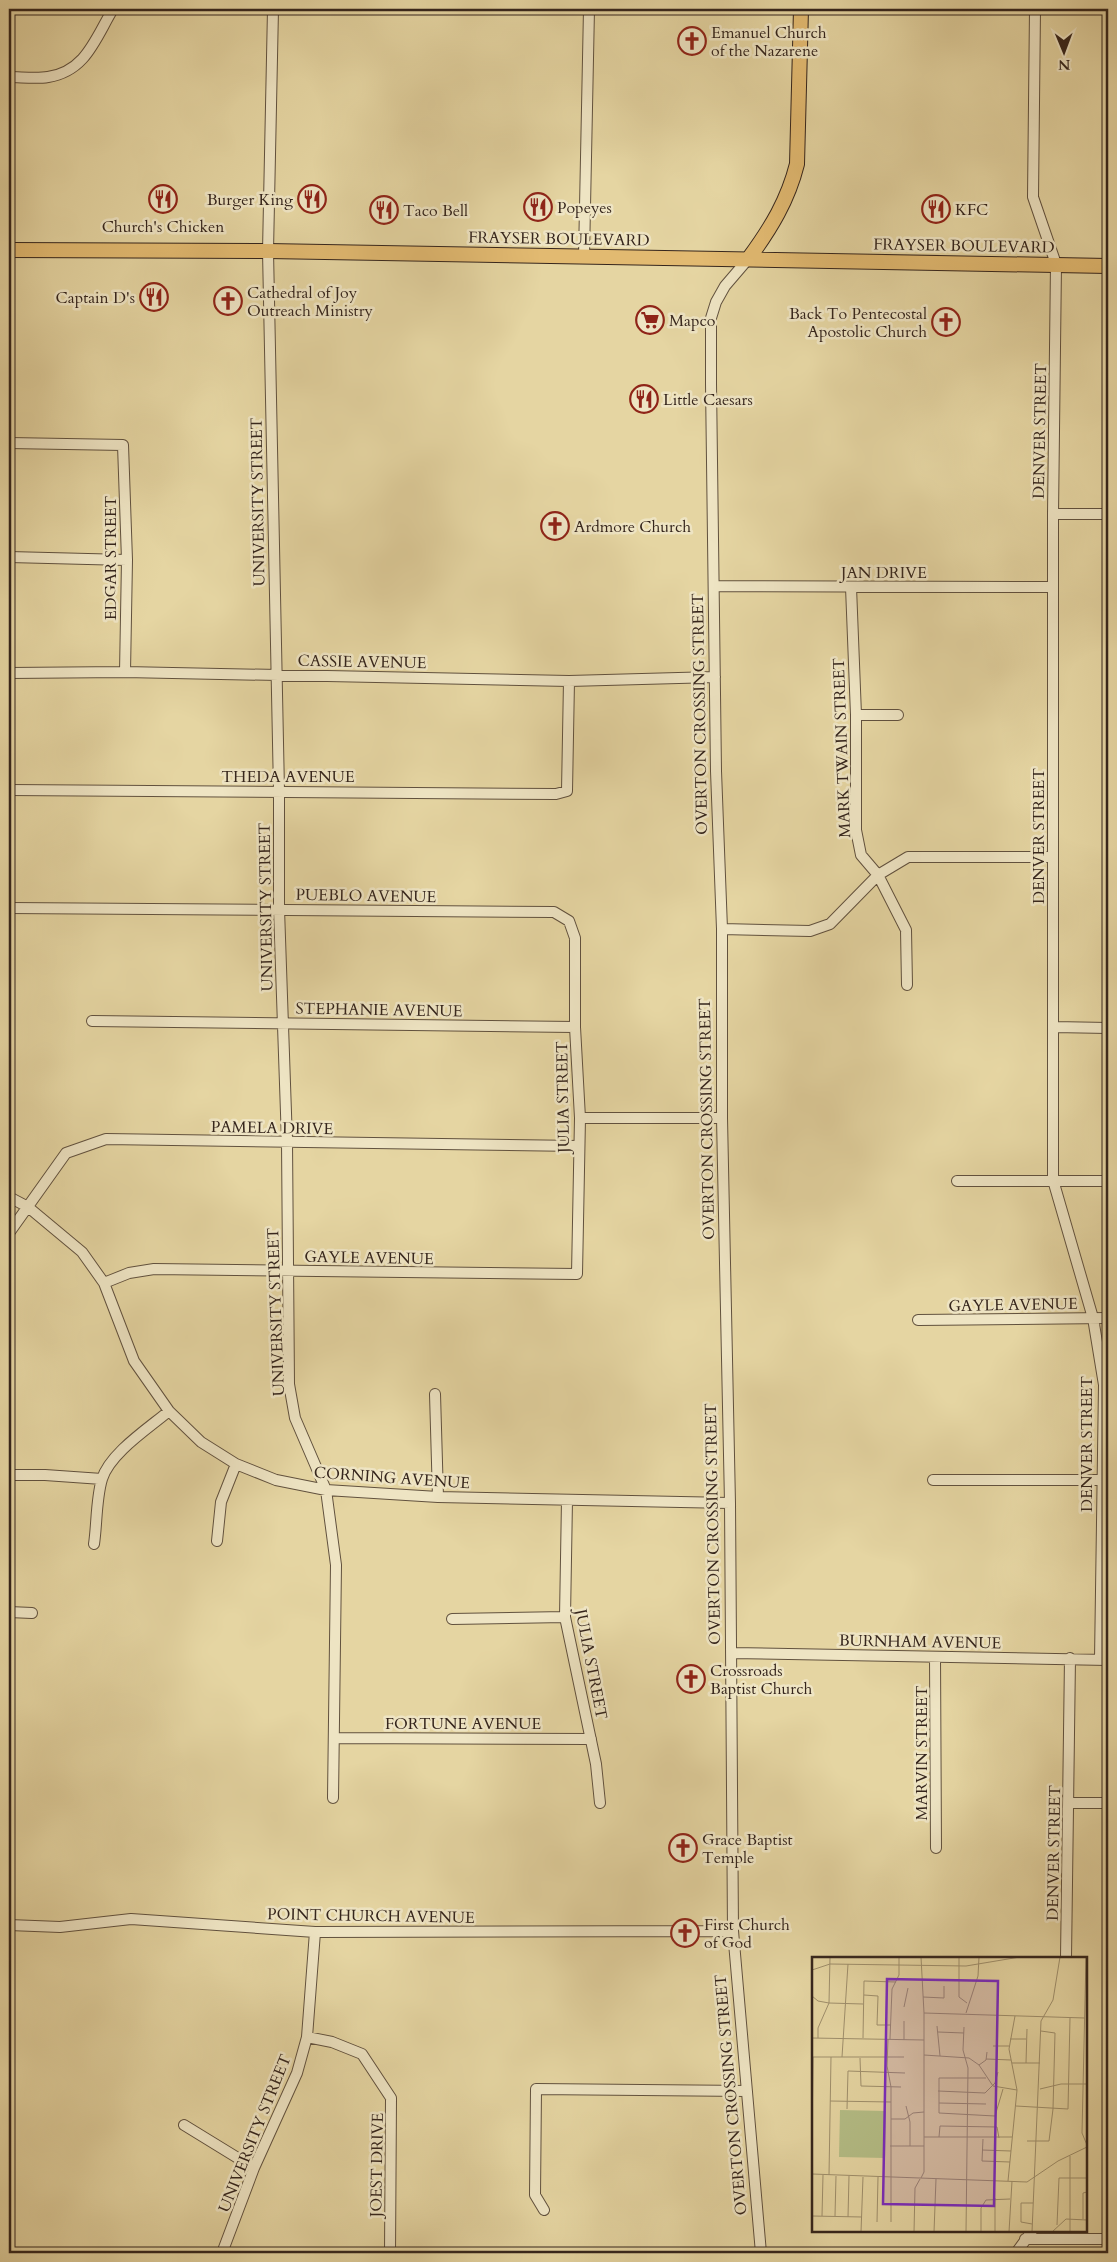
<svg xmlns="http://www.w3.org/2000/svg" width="1117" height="2262" font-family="Cardo,serif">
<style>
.park{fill:url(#park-dots);stroke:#747151}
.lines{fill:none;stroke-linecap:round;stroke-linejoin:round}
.minor-casing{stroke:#61513e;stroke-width:12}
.major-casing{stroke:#35251c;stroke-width:16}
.minor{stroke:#eee4c3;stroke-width:10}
.major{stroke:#e2ba71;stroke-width:14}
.labels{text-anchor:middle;stroke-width:5;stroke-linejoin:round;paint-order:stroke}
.poi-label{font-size:16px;fill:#35251c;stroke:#eee4c3;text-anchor:start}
.street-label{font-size:16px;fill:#35251c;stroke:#eee4c3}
.inset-road{fill:none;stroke:#9f8f6c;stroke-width:1}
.view{fill:#7b2cbf;fill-opacity:0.15;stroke:#7b2cbf;stroke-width:2.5}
.inset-edge{fill:none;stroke:#35251c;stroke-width:2.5}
</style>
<defs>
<pattern id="park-dots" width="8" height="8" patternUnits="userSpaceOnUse" patternTransform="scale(1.25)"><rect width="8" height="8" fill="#b4bd86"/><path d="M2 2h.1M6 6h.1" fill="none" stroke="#9ba273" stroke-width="1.8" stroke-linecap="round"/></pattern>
</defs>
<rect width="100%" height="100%" fill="#e5d5a2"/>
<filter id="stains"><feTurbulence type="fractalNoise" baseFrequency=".004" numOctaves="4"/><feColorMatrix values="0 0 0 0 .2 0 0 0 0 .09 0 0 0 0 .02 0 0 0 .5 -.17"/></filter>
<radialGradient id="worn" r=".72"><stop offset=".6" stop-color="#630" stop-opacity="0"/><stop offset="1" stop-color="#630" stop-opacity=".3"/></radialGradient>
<path class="park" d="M1108,595V940H1106Z"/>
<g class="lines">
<defs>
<path id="minor" d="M273,9L268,251L279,791V909L287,1142L289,1384L295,1418L326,1490L336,1565L333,1798
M1035,9L1033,197L1056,264L1053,514V1180L1093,1318L1104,1385L1100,1660
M9,77C21,77 36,79 48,77C86,71 95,39 113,9
M584,256L589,9
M749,258L725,286L716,302L711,318V384L716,771L722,929V1118L730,1503L733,1931L761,2253
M9,443L123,445L127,560L125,672
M1053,514H1108
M9,557L127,560
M715,586L1053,587
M851,587L856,715V830L861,855L878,875L906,930L907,985
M9,673L125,672L569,681L715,677
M856,715H898
M9,790L556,794L567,791L569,681
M9,908L554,912L569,921L575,938V1027L580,1118L577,1274L154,1269L129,1273L104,1283
M722,929L810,931L830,924L878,875L908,857H1052
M92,1021L575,1027
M1054,1027L1108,1028
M580,1118H722
M957,1181H1108
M9,1197L28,1207L82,1252L104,1283L134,1361L169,1411L201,1442L236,1464L276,1480L326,1490L438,1497L730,1503
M9,1233L66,1153L106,1139L579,1146
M918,1320L1108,1318
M435,1394L438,1497
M9,1475H45L102,1479
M933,1480H1107
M567,1500L565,1617L596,1764L600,1803
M217,1541L221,1502L236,1464
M94,1544C97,1524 96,1499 102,1479C110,1453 149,1428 169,1411
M9,1612L32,1613
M452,1619L565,1617
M731,1653L1108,1660
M935,1657L936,1848
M335,1738L591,1739
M1069,1803H1108
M9,1925L60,1927L131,1919L315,1932L733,1931
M1066,1958L1070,1658
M307,2037L332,2042L362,2054L391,2098L390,2253
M184,2125L254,2168
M544,2210L535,2195L536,2089L747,2091
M1025,2239H1108
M222,2253L254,2168L297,2073L307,2037L315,1932
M1016,2253L1032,2231"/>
<path id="major" d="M9,250L268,251L1108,266
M749,258C771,228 788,200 797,164L801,9"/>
</defs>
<use href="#minor" class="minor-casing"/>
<use href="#major" class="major-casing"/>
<use href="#minor" class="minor"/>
<use href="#major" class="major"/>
</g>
<defs>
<symbol id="church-ring" viewBox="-11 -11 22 22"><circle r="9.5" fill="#eee4c3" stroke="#8f2418" stroke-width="1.5"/><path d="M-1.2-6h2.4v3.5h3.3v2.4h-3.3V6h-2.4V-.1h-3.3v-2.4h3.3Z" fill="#8f2418"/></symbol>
<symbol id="restaurant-ring" viewBox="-11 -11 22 22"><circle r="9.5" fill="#eee4c3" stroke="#8f2418" stroke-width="1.5"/><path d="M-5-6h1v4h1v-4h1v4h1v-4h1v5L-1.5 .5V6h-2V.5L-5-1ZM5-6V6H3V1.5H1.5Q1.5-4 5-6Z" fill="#8f2418"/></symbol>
<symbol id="supermarket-ring" viewBox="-11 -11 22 22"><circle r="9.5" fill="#eee4c3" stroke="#8f2418" stroke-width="1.5"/><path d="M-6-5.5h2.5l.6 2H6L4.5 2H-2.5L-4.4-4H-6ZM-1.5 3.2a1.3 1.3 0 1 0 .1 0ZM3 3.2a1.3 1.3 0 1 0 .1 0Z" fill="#8f2418"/></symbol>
</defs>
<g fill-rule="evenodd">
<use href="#church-ring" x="676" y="25" width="32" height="32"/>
<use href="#restaurant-ring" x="147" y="183" width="32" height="32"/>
<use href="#restaurant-ring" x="296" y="183" width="32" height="32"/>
<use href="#restaurant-ring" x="522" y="191" width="32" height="32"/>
<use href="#restaurant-ring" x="920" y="193" width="32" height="32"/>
<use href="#restaurant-ring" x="368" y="194" width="32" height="32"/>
<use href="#restaurant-ring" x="138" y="281" width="32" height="32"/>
<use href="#church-ring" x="212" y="285" width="32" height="32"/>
<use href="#supermarket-ring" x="634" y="304" width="32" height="32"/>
<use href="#church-ring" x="930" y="306" width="32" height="32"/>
<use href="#restaurant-ring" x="628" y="383" width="32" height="32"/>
<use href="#church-ring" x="539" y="510" width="32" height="32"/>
<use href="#church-ring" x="675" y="1663" width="32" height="32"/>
<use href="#church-ring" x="667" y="1832" width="32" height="32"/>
<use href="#church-ring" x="669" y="1917" width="32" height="32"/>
</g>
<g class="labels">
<g class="poi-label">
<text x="711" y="38">Emanuel Church<tspan x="711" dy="18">of the Nazarene</tspan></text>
<text x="293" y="205" text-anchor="end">Burger King</text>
<text x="557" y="213">Popeyes</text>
<text x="955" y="215">KFC</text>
<text x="403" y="216">Taco Bell</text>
<text x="163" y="232" text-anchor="middle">Church's Chicken</text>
<text x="247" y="298">Cathedral of Joy<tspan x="247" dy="18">Outreach Ministry</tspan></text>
<text x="135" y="303" text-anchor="end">Captain D's</text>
<text x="927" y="319" text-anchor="end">Back To Pentecostal<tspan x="927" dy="18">Apostolic Church</tspan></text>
<text x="669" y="326">Mapco</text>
<text x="663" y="405">Little Caesars</text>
<text x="574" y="532">Ardmore Church</text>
<text x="710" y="1676">Crossroads<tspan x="710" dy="18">Baptist Church</tspan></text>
<text x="702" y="1845">Grace Baptist<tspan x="702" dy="18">Temple</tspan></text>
<text x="704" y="1930">First Church<tspan x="704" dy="18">of God</tspan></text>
</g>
<g class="street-label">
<text transform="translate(559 238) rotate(1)" y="6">FRAYSER BOULEVARD</text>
<text transform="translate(964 245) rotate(1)" y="6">FRAYSER BOULEVARD</text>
<text transform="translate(1039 431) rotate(-89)" y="6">DENVER STREET</text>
<text transform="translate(257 502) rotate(-91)" y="6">UNIVERSITY STREET</text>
<text transform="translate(110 558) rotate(-90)" y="6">EDGAR STREET</text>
<text x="884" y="578">JAN DRIVE</text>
<text transform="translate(362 661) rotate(1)" y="6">CASSIE AVENUE</text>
<text transform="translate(699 714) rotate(-91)" y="6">OVERTON CROSSING STREET</text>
<text transform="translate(841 748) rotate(-92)" y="6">MARK TWAIN STREET</text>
<text x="288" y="782">THEDA AVENUE</text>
<text transform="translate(1038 836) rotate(-90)" y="6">DENVER STREET</text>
<text transform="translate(366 895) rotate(1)" y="6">PUEBLO AVENUE</text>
<text transform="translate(265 907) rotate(-91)" y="6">UNIVERSITY STREET</text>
<text transform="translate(379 1009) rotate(1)" y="6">STEPHANIE AVENUE</text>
<text transform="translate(562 1097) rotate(-91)" y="6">JULIA STREET</text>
<text transform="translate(706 1119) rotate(-91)" y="6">OVERTON CROSSING STREET</text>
<text transform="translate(272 1127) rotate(1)" y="6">PAMELA DRIVE</text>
<text transform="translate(369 1257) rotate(1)" y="6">GAYLE AVENUE</text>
<text transform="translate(1013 1304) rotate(-1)" y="6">GAYLE AVENUE</text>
<text transform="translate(275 1312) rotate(-92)" y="6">UNIVERSITY STREET</text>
<text transform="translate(1086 1444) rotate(-90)" y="6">DENVER STREET</text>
<text transform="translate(392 1477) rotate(4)" y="6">CORNING AVENUE</text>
<text transform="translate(712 1524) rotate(-91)" y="6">OVERTON CROSSING STREET</text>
<text transform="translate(920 1641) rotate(1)" y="6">BURNHAM AVENUE</text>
<text transform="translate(592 1664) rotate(79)" y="6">JULIA STREET</text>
<text x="463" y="1729">FORTUNE AVENUE</text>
<text transform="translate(921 1753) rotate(-90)" y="6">MARVIN STREET</text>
<text transform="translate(1053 1853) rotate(-89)" y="6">DENVER STREET</text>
<text transform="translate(371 1915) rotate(1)" y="6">POINT CHURCH AVENUE</text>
<text transform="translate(730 2095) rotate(-95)" y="6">OVERTON CROSSING STREET</text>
<text transform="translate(254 2133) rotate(-68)" y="6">UNIVERSITY STREET</text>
<text transform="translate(376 2165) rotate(-89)" y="6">JOEST DRIVE</text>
</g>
</g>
<g transform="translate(812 1957)">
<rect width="275" height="275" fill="#e5d5a2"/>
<path d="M28,153L74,154L73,201L27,200Z" fill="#b4bd86"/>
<path class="inset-road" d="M109,0L112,56V215L109,221M147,0V40L155,46M274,0L270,176L275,188M0,13L18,7L154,9L208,0M52,38L66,39L65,68H79M0,39L6,44L17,46L51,47M111,40L132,41V29M92,50L96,31M112,56L273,61M154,56L166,19L167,0M125,69L128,99M152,70L151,93L156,111L154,275M126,75L152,76M0,81L112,83M6,81V71L17,46L18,0M51,81L52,24L84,25M76,82L75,109L79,130V265M78,82L80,32L87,18V0M198,82H214M92,83V64M181,89H197M112,98L157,101L167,108L181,129L205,133M0,100H92M30,100L36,7M48,101L49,129L89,130M174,102L199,103M200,106H228M214,106L215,72M167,108L174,103L175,95M174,121H127V156L183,159L191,132M228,132L249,127H275M126,134L173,136L183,126L186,115M18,144L79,145M127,146L174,147M94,149L98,165V189M204,149L256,152L258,61M35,152L36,114L93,116M79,162H93L101,156L112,155M112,180H200M127,180L128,169L185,170L187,181M171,182L170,204L198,205M215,184H237L241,152L243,76L229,74M0,185L1,100M78,189H112M170,193L199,194M0,217L215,225L246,204L275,190M17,218L19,100M196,224L205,133L197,92L203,59M0,259L50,260M10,259L11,218M23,259L24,219M36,260L37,219M271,262V236L275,235M65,265L66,220M220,267L209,265V246H221M245,268L247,221H275M49,275L51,220M102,275L103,231L108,222M122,275L124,222M169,275V251L174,243L198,242M183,275V241M197,275L200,224M220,275L229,64L241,43L248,0M240,275L254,262L275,263M258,275V199"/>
<path class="view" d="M75,22L186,24L182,249L71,247Z"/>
<rect width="275" height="275" class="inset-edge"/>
</g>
<rect width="1117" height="2262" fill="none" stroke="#e5d5a2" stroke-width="30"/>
<rect x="10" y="10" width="1097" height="2242" fill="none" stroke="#35251c" stroke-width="2.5"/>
<rect x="15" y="15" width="1087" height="2232" fill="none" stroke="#35251c"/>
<g transform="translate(1064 52) rotate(179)" stroke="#eee4c3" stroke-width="4" paint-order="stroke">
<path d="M0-4L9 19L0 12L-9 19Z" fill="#35251c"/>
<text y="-8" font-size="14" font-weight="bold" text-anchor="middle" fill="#35251c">N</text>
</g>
<rect width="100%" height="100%" filter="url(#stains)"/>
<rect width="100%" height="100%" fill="url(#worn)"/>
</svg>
